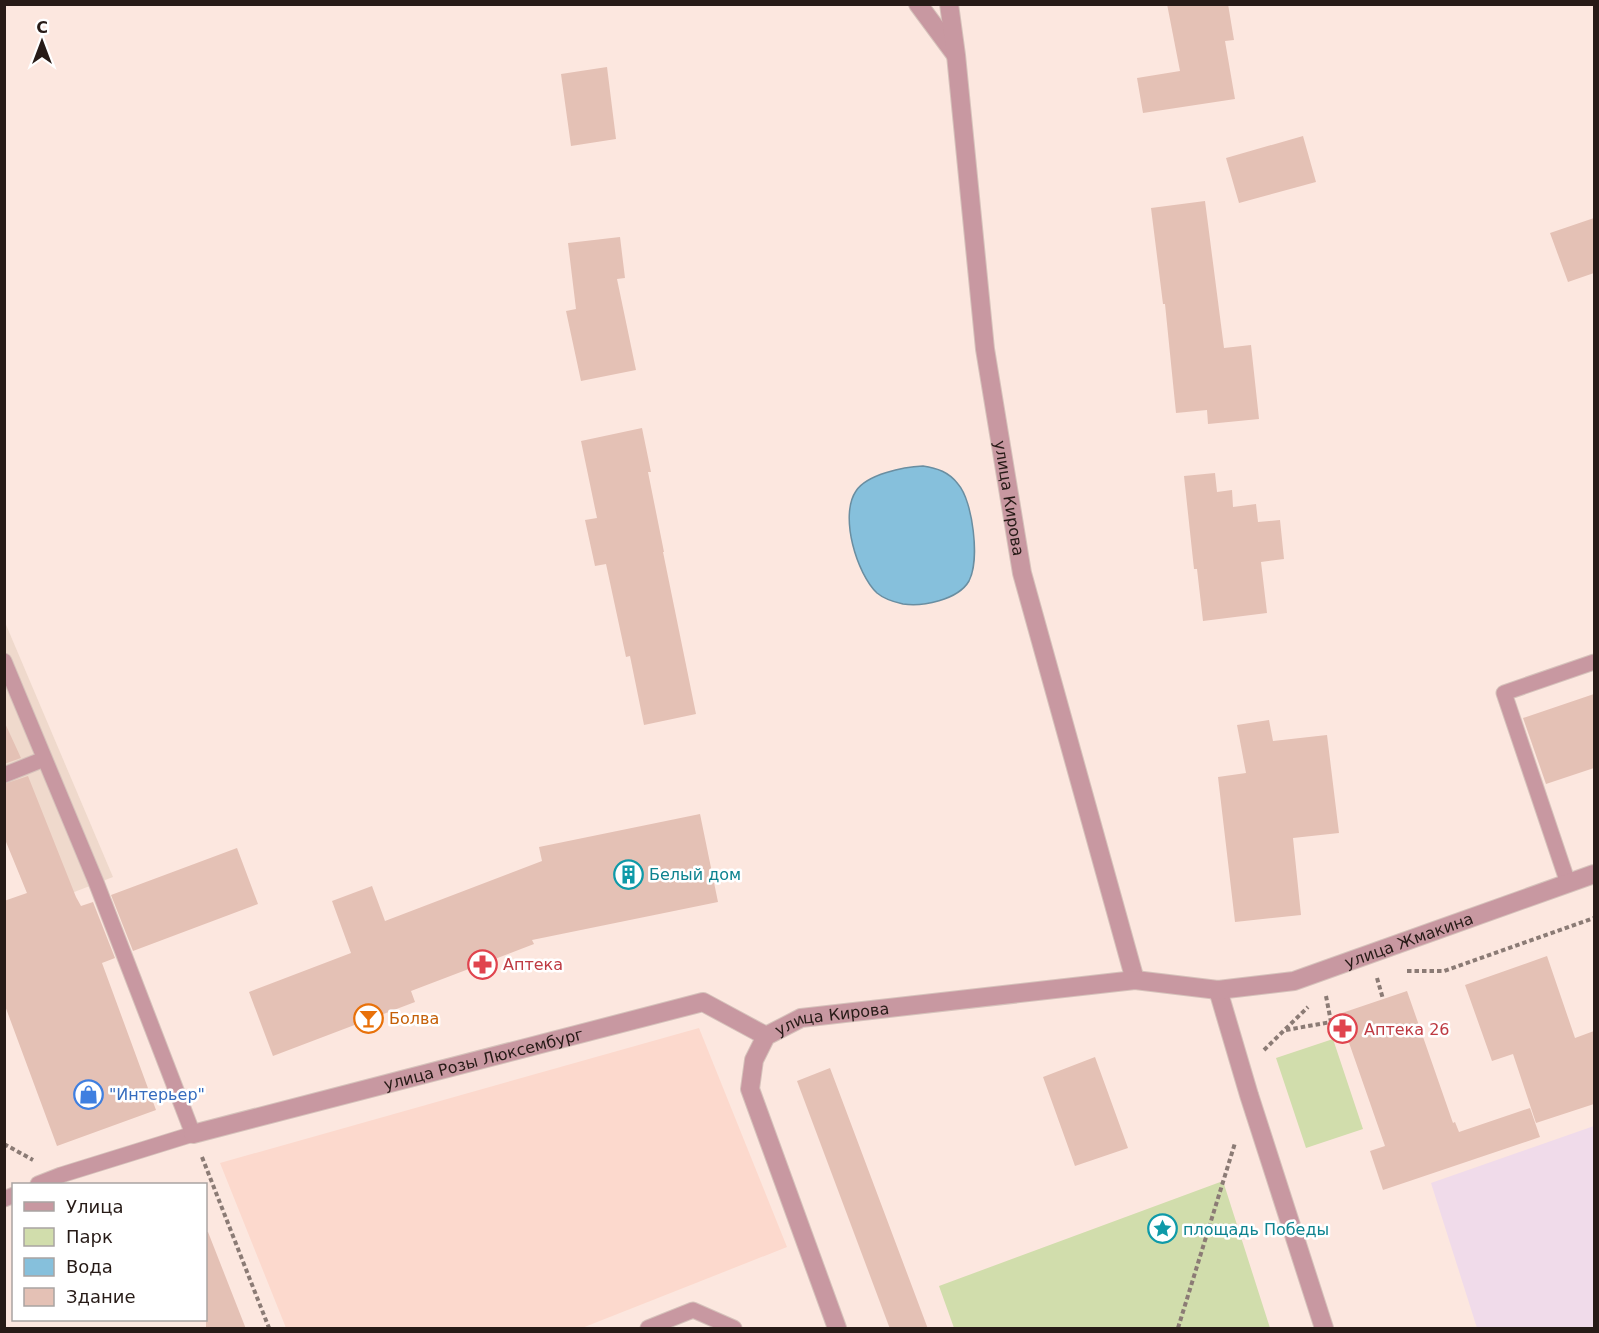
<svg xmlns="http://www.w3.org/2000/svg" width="1599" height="1333" font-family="'DejaVu Sans',sans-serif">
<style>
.built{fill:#fcd9cd}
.industrial{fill:#efd9cc}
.education{fill:#f0dbea}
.green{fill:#d1ddac}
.water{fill:#86c0dc;stroke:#6a8ea1;stroke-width:1.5}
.building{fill:#e4c1b5}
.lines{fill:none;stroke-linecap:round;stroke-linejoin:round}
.service-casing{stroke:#d6c2bb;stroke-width:17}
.minor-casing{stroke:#d6c2bb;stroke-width:20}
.tertiary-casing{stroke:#d6c2bb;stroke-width:20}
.path{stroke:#8b7b75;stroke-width:4;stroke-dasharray:4.5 3;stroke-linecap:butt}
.service{stroke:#c898a1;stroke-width:15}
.minor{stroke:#c898a1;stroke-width:18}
.tertiary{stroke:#c898a1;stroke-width:18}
.labels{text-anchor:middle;stroke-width:5;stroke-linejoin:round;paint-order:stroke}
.street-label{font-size:16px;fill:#271b17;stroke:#fff}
.culture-label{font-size:16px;fill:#0d838f;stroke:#fff;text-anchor:start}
.health-label{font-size:16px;fill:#be3a42;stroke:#fff;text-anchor:start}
.food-label{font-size:16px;fill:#c56008;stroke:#fff;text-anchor:start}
.shop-label{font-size:16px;fill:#366cbe;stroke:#fff;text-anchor:start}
</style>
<rect width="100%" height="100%" fill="#fce7df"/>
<path class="built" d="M699,1028L787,1247L582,1328H286L220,1163Z"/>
<path class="industrial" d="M4,620L113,877L33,908L5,837Z"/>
<path class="education" d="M1594,1126V1328H1477L1431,1183Z"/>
<path class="green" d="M1333,1039L1363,1129L1306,1148L1276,1058Z
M1223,1181L1270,1328H954L939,1286Z"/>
<path class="water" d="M923,466C937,468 949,472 958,484C973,501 980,560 969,581C958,600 922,607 903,604C894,602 884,599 877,593C857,574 839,516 856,491C867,474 904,467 923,466Z"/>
<path class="building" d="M1167,4H1228L1234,40L1225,41L1235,99L1143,113L1137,78L1180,71Z
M607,67L616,139L571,146L561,74Z
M1303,136L1316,182L1239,203L1226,158Z
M1205,201L1224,348L1251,345L1259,419L1208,424L1207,410L1176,413L1165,304H1163L1151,208Z
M1594,218V273L1568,282L1550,233Z
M620,237L625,278L617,279L636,370L581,381L566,311L576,309L568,243Z
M642,428L651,472H648L664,552H663L696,714L644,725L630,656L626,657L606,564L595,566L585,520L597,518L581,441Z
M1215,473L1217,492L1232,490L1233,507L1256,504L1258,522L1280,520L1284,559L1261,562L1267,613L1203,621L1197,569H1194L1184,476Z
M1594,694V768L1546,784L1523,718Z
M1269,720L1273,741L1327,735L1339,833L1293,838L1301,915L1235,922L1218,777L1246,773L1237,725Z
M4,721L21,758L4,764Z
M28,776L76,897L81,906L93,902L115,958L102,963L156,1110L57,1146L4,1003V901L27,893L4,837V784Z
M700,814L718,902L532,940L534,944L411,991L415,1002L273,1056L249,992L351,953L332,901L372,886L385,921L542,861L539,847Z
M237,848L258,904L133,951L111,895Z
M1547,956L1575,1038L1594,1031V1104L1536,1123L1513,1054L1492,1061L1465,985Z
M1407,991L1453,1123L1455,1122L1459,1132L1530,1108L1540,1137L1383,1190L1370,1151L1385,1146L1339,1014Z
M1095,1057L1128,1148L1075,1166L1043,1077Z
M830,1068L928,1329H890L797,1081Z
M206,1232H208L246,1329H206Z"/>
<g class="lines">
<defs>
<path id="service" d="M4,661L96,882L193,1134L61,1175L38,1184
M4,775L44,759
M1568,883L1504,693L1594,662
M4,1199L14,1195
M648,1328L693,1310L734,1328"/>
<g id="minor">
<path d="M918,4L955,54"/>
<path id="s1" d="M949,4L956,55L985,349L1022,573L1135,980"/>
<path d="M1218,990L1249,1095L1324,1328"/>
<path id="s2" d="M193,1134L703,1002L766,1036"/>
</g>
<g id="tertiary">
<path id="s3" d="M837,1328L750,1089L754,1060L766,1036L801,1018L1135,980L1218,990L1294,981L1594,874"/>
</g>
</defs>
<use href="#service" class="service-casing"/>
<use href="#minor" class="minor-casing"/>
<use href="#tertiary" class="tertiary-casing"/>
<path class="path" d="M1407,971H1444L1594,918
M1377,978L1383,999
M1326,996L1331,1022
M1286,1030L1331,1022L1343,1029
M1264,1050L1308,1007
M4,1144L33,1160
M202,1157L269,1328
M1178,1328L1235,1143"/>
<use href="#service" class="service"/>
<use href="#minor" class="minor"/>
<use href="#tertiary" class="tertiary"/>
</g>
<defs>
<symbol id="building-ring" viewBox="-11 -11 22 22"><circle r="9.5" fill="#fff" stroke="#0f9aa8" stroke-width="1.5"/><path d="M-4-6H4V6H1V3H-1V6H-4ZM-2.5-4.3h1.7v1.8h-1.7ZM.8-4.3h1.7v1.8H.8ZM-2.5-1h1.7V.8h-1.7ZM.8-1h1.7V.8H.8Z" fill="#0f9aa8"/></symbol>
<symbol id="pharmacy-ring" viewBox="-11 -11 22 22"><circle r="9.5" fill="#fff" stroke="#e0444e" stroke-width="1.5"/><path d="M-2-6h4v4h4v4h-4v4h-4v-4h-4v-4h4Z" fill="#e0444e"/></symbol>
<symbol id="bar-ring" viewBox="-11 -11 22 22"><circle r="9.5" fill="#fff" stroke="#e8710a" stroke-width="1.5"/><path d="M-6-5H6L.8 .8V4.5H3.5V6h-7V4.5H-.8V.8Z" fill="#e8710a"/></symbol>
<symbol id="shop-ring" viewBox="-11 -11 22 22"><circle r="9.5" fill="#fff" stroke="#3f7fe0" stroke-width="1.5"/><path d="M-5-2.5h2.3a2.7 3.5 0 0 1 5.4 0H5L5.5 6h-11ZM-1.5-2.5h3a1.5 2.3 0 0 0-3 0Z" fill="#3f7fe0"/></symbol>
<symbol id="sight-ring" viewBox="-11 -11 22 22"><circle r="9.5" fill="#fff" stroke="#0f9aa8" stroke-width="1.5"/><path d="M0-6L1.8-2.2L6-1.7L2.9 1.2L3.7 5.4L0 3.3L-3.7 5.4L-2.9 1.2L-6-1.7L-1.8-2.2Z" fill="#0f9aa8"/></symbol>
</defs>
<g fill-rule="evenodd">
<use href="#building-ring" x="612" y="858" width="33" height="33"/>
<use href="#pharmacy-ring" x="466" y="948" width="33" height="33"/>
<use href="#bar-ring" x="352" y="1002" width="33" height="33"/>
<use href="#pharmacy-ring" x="1326" y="1012" width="33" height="33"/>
<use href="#shop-ring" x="72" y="1078" width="33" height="33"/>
<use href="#sight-ring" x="1146" y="1212" width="33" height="33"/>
</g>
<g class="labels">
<g class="street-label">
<text dy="6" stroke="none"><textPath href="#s1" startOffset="498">улица Кирова</textPath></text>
<text dy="6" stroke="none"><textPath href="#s3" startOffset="968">улица Жмакина</textPath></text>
<text dy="6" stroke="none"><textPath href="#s3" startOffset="380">улица Кирова</textPath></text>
<text dy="6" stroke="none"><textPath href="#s2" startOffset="300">улица Розы Люксембург</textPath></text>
</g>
<g class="culture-label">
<text x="649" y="880">Белый дом</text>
<text x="1183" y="1235">площадь Победы</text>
</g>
<g class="health-label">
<text x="503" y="970">Аптека</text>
<text x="1364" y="1035">Аптека 26</text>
</g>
<g class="food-label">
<text x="389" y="1024">Болва</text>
</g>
<g class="shop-label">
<text x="109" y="1100">"Интерьер"</text>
</g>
</g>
<rect width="1599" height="1333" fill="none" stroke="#271b17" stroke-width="12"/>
<rect x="12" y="1183" width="195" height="138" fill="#ffffff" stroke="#a9a4a2" stroke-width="1.5"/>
<rect x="24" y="1202" width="30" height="9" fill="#c898a1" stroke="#a9a4a2" stroke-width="1.5"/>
<text x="66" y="1213" font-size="18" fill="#271b17">Улица</text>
<rect x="24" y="1228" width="30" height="18" fill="#d1ddac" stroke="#a9a4a2" stroke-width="1.5"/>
<text x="66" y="1243" font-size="18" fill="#271b17">Парк</text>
<rect x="24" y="1258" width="30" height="18" fill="#86c0dc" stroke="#a9a4a2" stroke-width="1.5"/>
<text x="66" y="1273" font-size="18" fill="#271b17">Вода</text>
<rect x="24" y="1288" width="30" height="18" fill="#e4c1b5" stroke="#a9a4a2" stroke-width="1.5"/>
<text x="66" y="1303" font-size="18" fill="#271b17">Здание</text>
<g transform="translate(42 42)" stroke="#ffffff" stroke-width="4.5" paint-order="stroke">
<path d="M0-4.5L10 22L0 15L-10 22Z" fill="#271b17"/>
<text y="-9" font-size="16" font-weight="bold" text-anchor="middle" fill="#271b17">С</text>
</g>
</svg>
